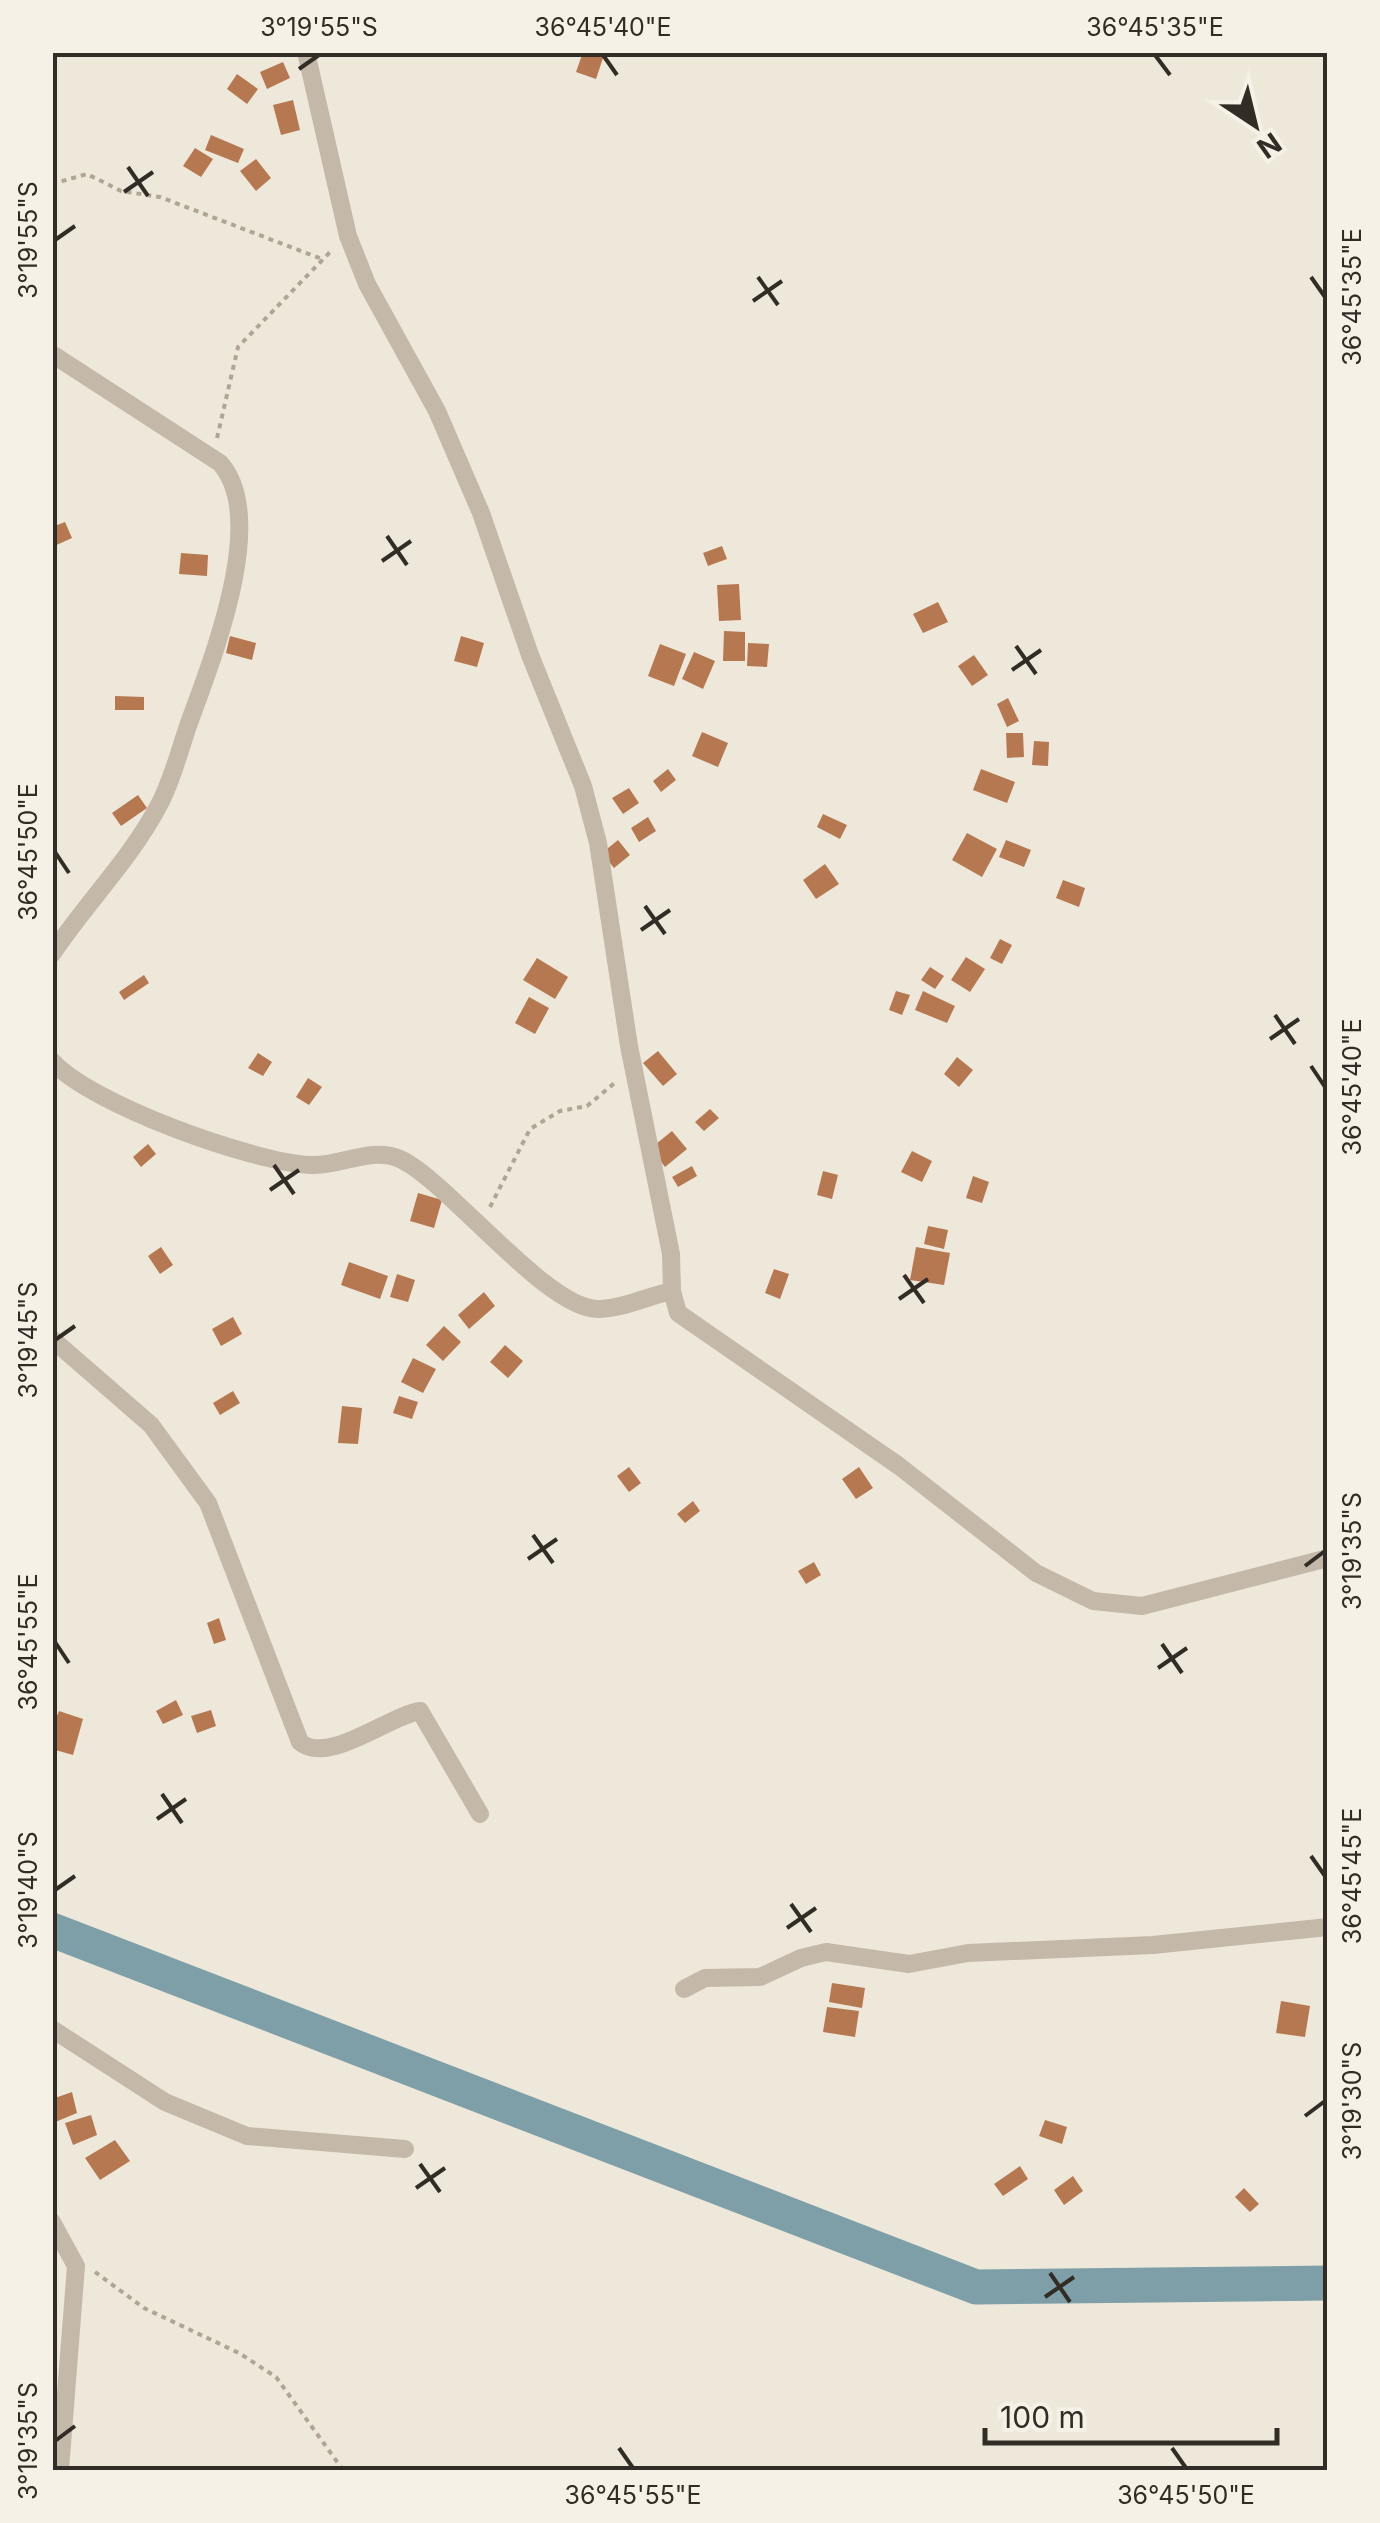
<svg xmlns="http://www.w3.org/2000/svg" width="1380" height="2523" font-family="Inter,sans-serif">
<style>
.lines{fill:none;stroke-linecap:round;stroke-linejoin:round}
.river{stroke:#7e9fa7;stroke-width:35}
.building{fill:#b67851}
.path{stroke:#b0a493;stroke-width:4;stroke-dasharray:5 5;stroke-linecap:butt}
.street{stroke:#c4b9a8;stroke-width:18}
.ticks{fill:none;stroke:#322c27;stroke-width:4}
.neatline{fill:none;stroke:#322c27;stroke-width:4}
.ticks-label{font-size:25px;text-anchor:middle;fill:#322c27}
</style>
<rect width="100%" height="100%" fill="#eee8db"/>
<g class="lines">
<path class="river" d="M52,1930L976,2287L1328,2283"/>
</g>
<path class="building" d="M583,52L604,55L596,79L576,72Z
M283,62L290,78L267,89L260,72Z
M237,74L258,89L247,104L227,89Z
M293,100L300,130L281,135L273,105Z
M211,135L244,149L238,163L205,150Z
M195,148L213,159L201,177L183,166Z
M256,159L271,178L256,191L240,171Z
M65,522L72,538L52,547V527Z
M722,546L727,559L708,566L703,553Z
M181,553L208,555L207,576L179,574Z
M739,584L741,620L719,621L717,585Z
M938,602L948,622L923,633L913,614Z
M724,631L745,632V661H723Z
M230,636L256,643L252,660L226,653Z
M461,636L484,643L477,667L454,661Z
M748,643L769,644L767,667L747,666Z
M660,644L686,654L674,686L648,676Z
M694,652L715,661L703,689L682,679Z
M974,655L988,675L972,686L958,666Z
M115,696L144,697V710H115Z
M1008,698L1019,721L1007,727L997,704Z
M702,732L728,743L718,767L692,756Z
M1006,733H1023L1024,757L1007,758Z
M1034,741L1049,742L1048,766L1032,765Z
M668,769L676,780L661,792L653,781Z
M981,769L1015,782L1007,803L973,790Z
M629,788L639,803L623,814L612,798Z
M138,795L147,808L121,826L112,813Z
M823,814L847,825L840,839L817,827Z
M648,817L656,831L639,842L631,828Z
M967,833L997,849L982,877L952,860Z
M618,840L630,855L614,868L602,853Z
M1006,840L1031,850L1024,867L999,857Z
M825,864L839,884L816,899L803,880Z
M1063,880L1085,888L1079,907L1056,898Z
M1000,939L1012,945L1002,964L990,958Z
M966,957L985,969L970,992L951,980Z
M537,958L568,977L555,999L523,980Z
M930,967L944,976L935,989L921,980Z
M144,975L149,983L124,1000L119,992Z
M896,991L910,995L902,1015L889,1010Z
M923,991L955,1006L947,1023L915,1010Z
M529,997L549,1008L535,1034L515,1023Z
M658,1051L677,1074L663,1086L643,1063Z
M258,1053L272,1062L263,1076L248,1068Z
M957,1057L973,1070L959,1087L944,1074Z
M308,1078L322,1087L309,1105L296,1097Z
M710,1109L719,1118L704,1131L695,1122Z
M672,1131L687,1149L665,1167L651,1148Z
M148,1144L156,1154L141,1167L133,1157Z
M912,1151L932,1161L922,1182L901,1172Z
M692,1166L697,1176L678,1187L672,1177Z
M823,1171L838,1175L832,1199L817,1195Z
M973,1176L989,1182L982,1203L966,1198Z
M418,1193L442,1200L434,1228L410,1221Z
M928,1226L948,1230L944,1249L924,1244Z
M161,1247L173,1265L160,1274L148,1256Z
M916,1247L950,1253L944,1285L910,1280Z
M349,1262L388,1276L380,1299L341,1285Z
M774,1269L789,1274L780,1299L765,1293Z
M397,1274L415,1280L408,1302L390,1297Z
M484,1292L495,1306L469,1329L458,1315Z
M233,1317L242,1334L221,1346L212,1329Z
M444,1326L461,1342L443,1361L426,1345Z
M505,1345L523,1361L508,1378L490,1362Z
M413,1358L436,1369L423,1393L401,1382Z
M233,1391L240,1403L220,1415L213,1403Z
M399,1396L418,1402L412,1419L393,1413Z
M342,1406L362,1408L358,1444L338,1443Z
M629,1467L641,1483L629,1492L617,1476Z
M859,1467L873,1488L856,1499L842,1479Z
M693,1501L700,1511L685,1523L677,1514Z
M814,1562L821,1575L806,1584L798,1571Z
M219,1618L226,1640L214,1644L207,1623Z
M176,1700L183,1715L163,1724L156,1711Z
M211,1710L216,1726L197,1733L191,1716Z
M59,1711L83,1719L73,1755L52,1749V1727Z
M832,1983L865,1988L862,2008L829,2002Z
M1281,2001L1310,2006L1305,2037L1276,2033Z
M827,2007L859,2011L855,2037L823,2032Z
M72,2092L77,2113L53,2123L52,2099Z
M91,2115L97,2135L73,2145L65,2123Z
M1045,2120L1067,2127L1062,2144L1039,2136Z
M115,2140L130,2161L100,2180L85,2158Z
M1020,2166L1028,2179L1003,2196L994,2184Z
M1073,2176L1083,2191L1064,2205L1054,2190Z
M1244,2188L1259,2204L1250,2212L1235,2197Z"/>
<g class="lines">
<path class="path" d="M52,184L87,174L121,191L160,197L322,259
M217,438L238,347L333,249
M490,1207L530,1129L560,1111L587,1106L617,1081
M95,2272L144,2308L239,2353L276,2377L343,2470"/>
<path class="street" d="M306,52L348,236L367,284L437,411L481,513L530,655L583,786L598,843L629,1046L671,1254L672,1291L678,1313L899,1466L1036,1573L1093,1601L1142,1606L1328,1558
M52,354L220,463C270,519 210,664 188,726C179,752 172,781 159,805C130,860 86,903 52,954
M52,1061C90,1104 252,1162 310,1165C339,1167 371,1146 400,1159C447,1180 546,1309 598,1309C622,1309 648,1296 672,1291
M52,1339L151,1425L208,1503L300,1742C328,1766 390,1715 420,1711L480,1814
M684,1989L705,1978L760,1977L801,1958L826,1952L909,1964L968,1953L1153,1945L1328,1927
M52,2029L165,2102L247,2136L405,2149
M52,2222L76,2266L60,2470"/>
</g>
<path class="ticks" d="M603,55L617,75M1155,55L1170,75M299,69L319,55M128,167L148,196M124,192L153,172M55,240L75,226M758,277L778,305M1311,277L1325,297M753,301L782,281M387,536L407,565M382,561L411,541M1016,646L1036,674M1012,670L1041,650M55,852L69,873M645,906L665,934M641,930L670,910M1275,1015L1295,1044M1270,1039L1299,1019M1311,1066L1325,1087M274,1165L294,1194M270,1190L299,1170M904,1275L924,1303M899,1299L928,1279M55,1340L75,1326M533,1535L553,1563M528,1559L557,1539M1305,1566L1325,1551M55,1642L69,1663M1162,1644L1182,1673M1158,1668L1187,1648M162,1794L182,1823M157,1819L186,1799M1311,1856L1325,1876M55,1890L75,1876M791,1904L811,1932M787,1928L816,1908M1305,2116L1325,2101M420,2164L440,2192M416,2188L445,2168M1050,2273L1070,2302M1045,2297L1074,2277M55,2441L75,2426M619,2448L633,2468M1172,2448L1186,2468"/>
<rect width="1380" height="2523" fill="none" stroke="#f6f1e6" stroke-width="110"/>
<g transform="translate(1255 125) rotate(145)" stroke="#f6f1e6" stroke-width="8" paint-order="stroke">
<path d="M0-8L18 38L0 25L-18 38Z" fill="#322c27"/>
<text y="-15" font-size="28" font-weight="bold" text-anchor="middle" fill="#322c27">N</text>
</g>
<path d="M985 2428v15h292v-15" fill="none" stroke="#322c27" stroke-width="5"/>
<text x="1000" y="2428" font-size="30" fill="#322c27" stroke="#f6f1e6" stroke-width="8" paint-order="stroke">100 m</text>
<rect x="55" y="55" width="1270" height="2413" class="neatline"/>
<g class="ticks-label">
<text x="319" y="36">3°19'55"S</text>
<text x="603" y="36">36°45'40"E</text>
<text x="1155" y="36">36°45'35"E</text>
<text transform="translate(28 240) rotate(-90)" y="9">3°19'55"S</text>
<text transform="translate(1352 297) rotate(-90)" y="9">36°45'35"E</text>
<text transform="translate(28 852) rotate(-90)" y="9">36°45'50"E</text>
<text transform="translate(1352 1087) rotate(-90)" y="9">36°45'40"E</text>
<text transform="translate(28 1340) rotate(-90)" y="9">3°19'45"S</text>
<text transform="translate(1352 1551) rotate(-90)" y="9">3°19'35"S</text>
<text transform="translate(28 1642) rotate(-90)" y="9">36°45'55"E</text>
<text transform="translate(1352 1876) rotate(-90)" y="9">36°45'45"E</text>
<text transform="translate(28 1890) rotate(-90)" y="9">3°19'40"S</text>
<text transform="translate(1352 2101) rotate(-90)" y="9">3°19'30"S</text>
<text transform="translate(28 2441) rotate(-90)" y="9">3°19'35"S</text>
<text x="633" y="2504">36°45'55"E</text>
<text x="1186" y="2504">36°45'50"E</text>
</g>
</svg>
